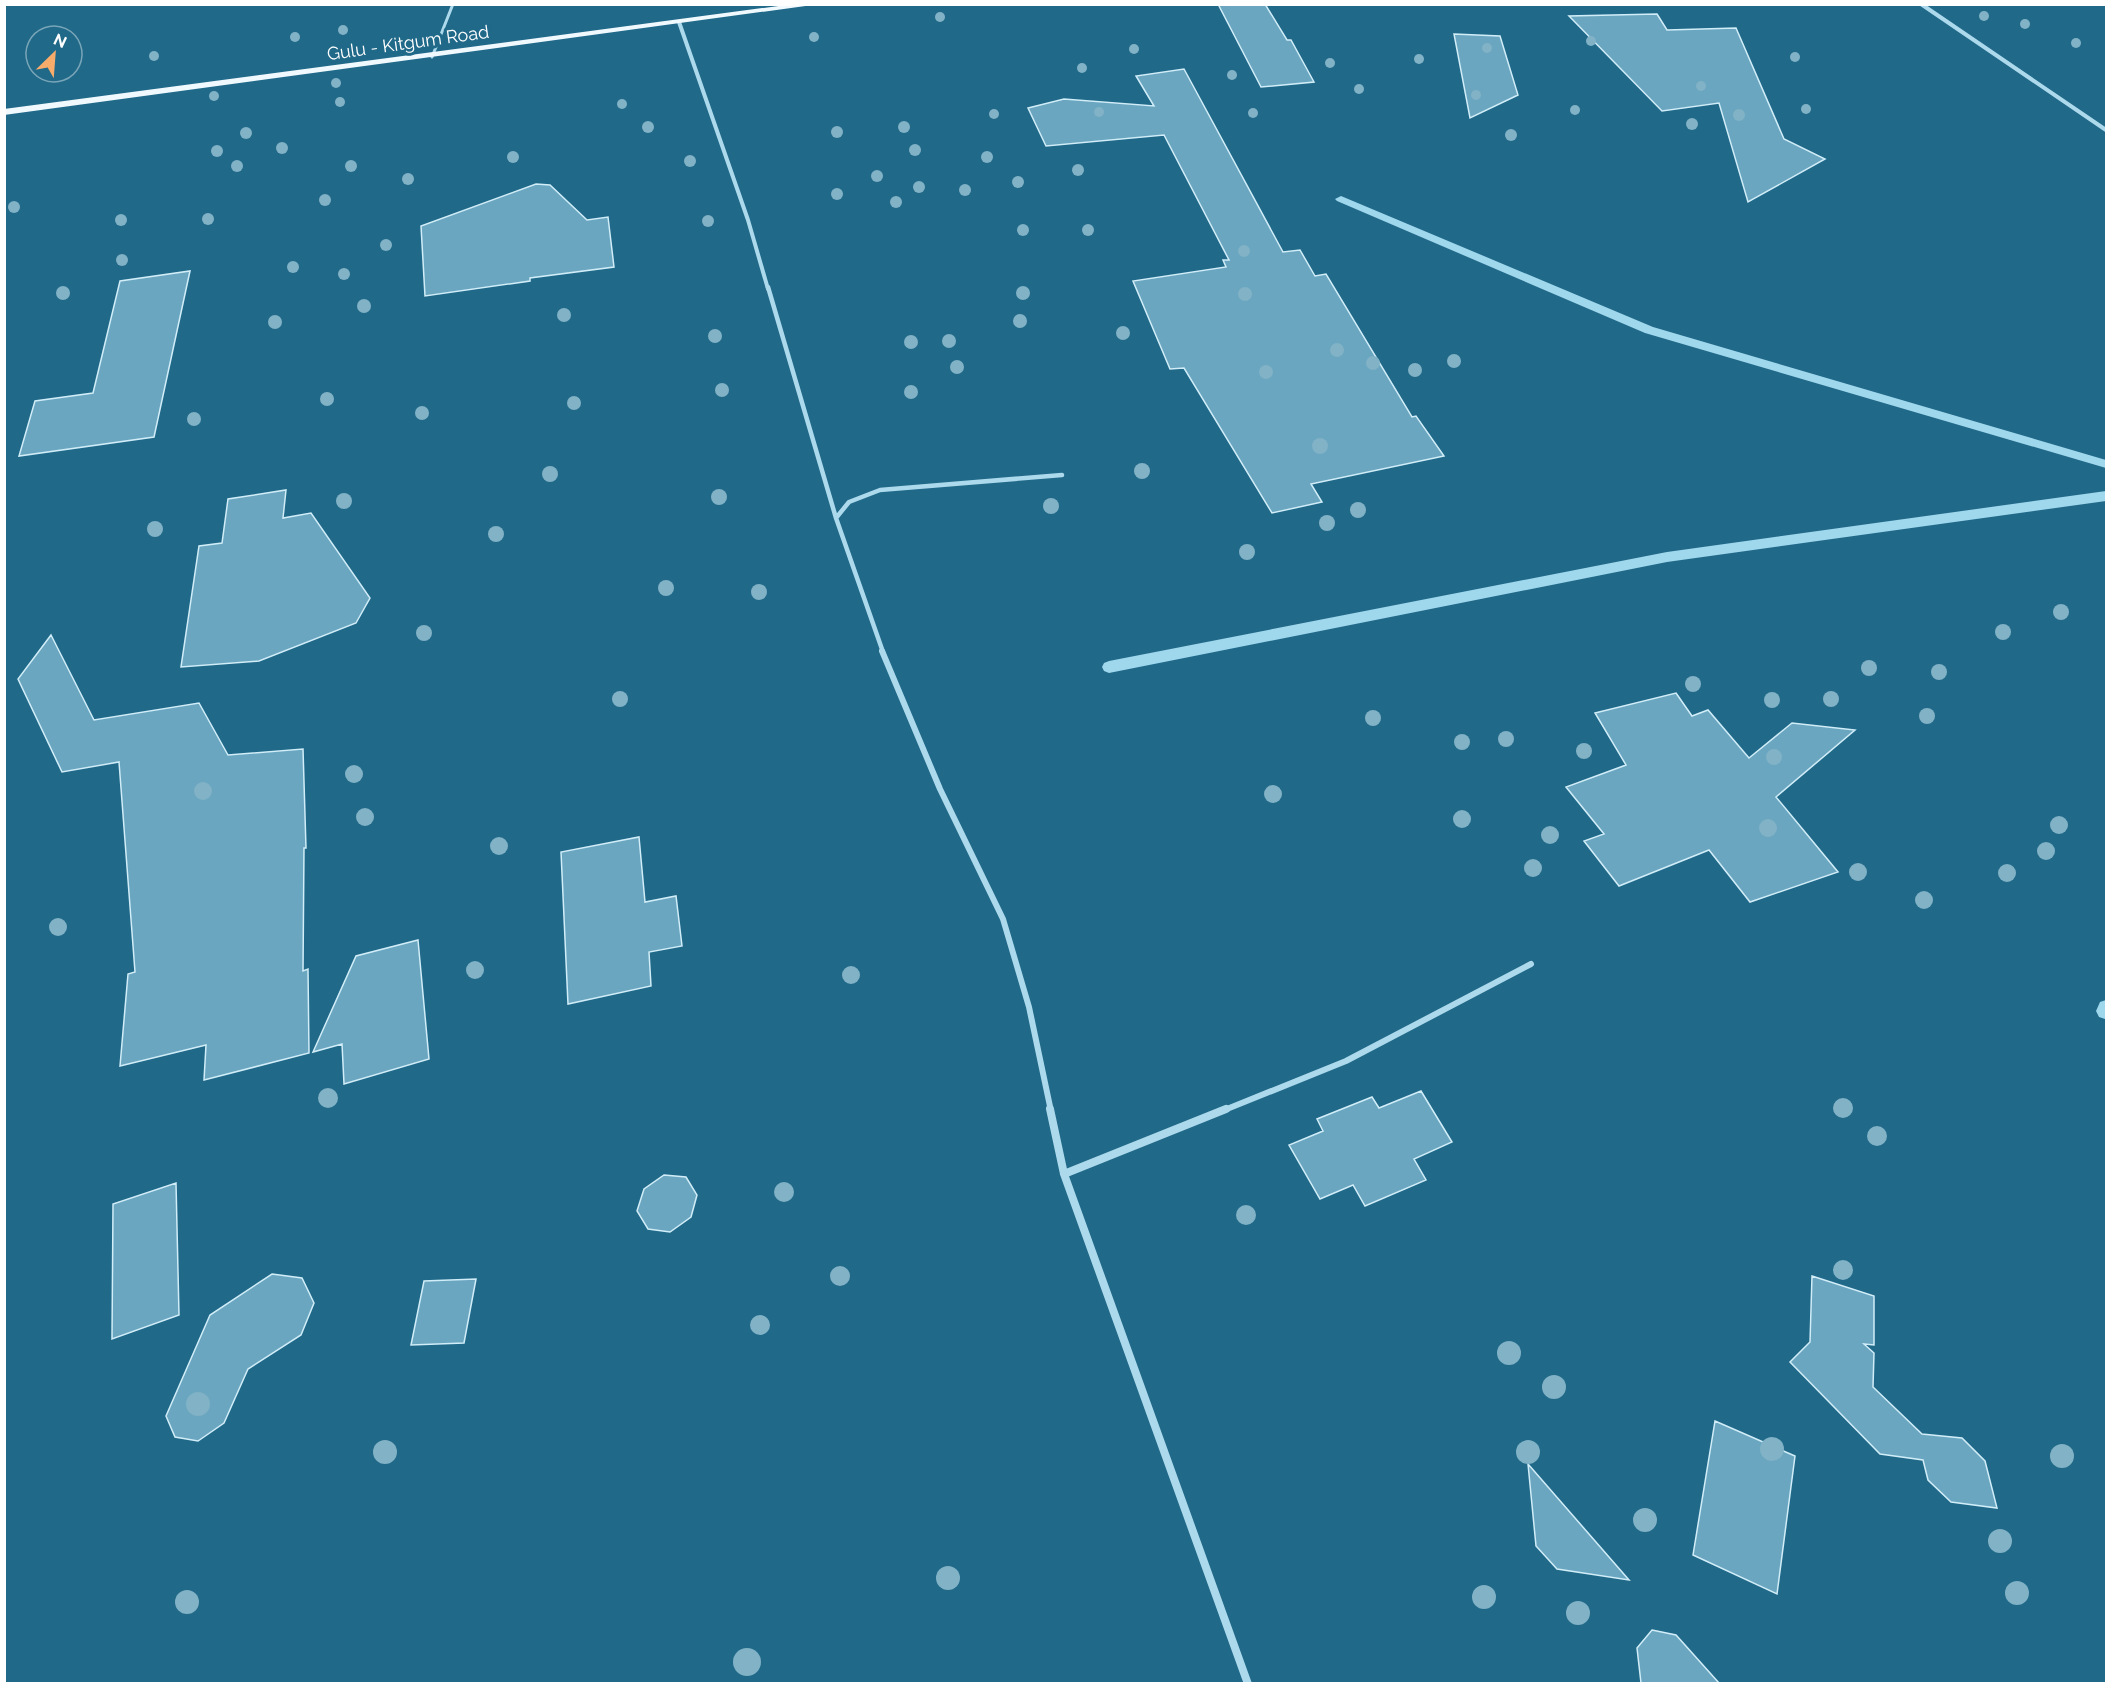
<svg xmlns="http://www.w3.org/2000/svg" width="2111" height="1688" font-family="Raleway,sans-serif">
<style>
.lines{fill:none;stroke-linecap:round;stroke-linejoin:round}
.stream{fill:#9fd7ec;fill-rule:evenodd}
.building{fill:#6aa6c0;stroke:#d1edf8;stroke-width:1.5}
.service{stroke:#acd9eb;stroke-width:3}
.minor-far3{stroke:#acd9eb;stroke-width:4}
.minor-far2{stroke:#acd9eb;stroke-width:4.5}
.minor-far1{stroke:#acd9eb;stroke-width:6}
.minor{stroke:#acd9eb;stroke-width:8}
.primary{fill:#f0f9fe;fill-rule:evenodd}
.tree{fill:#81b2c6}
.labels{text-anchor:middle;stroke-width:6;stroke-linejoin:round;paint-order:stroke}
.far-street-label{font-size:18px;fill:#fff;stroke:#206989}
</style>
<rect width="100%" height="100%" fill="#206989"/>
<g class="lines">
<path class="stream" d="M1341,196L1653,327L2106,460V468L1645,333L1337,201L1335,199Z
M2106,491V501L1667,562L1109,673L1104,671L1102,667L1104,663L1109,661L1667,552Z
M2106,1000V1019H2105L2099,1017L2096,1011L2100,1002Z"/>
</g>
<path class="building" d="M1218,4H1265L1287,40H1291L1314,82L1261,87Z
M1657,14L1667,30L1736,28L1784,139L1825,159L1748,202L1719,103L1662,111L1569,16Z
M1454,34L1500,36L1518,95L1470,118Z
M1184,69L1283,252L1300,250L1315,276L1326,274L1412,417L1416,416L1444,456L1311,484L1322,502L1272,513L1184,368L1170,369L1133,281L1226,267L1223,260H1229L1164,135L1046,146L1028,108L1064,99L1154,106L1136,76Z
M536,184L550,185L587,220L608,217L614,267L530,278V281L425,296L421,226Z
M190,271L154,437L19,456L35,401L93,393L120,281Z
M286,490L283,518L311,513L370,598L356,623L259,661L181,667L199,546L222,543L228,499Z
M51,635L94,720L199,703L228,755L303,749L306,848H304L303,971L308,969L309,1053L204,1080L206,1045L120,1066L128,974L135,972L119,762L62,772L18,679Z
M1676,693L1692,716L1708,710L1749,758L1792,723L1855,730L1776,797L1838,872L1750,902L1709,850L1619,886L1584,841L1604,834L1566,787L1626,765L1595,713Z
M639,837L645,902L676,896L682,946L649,952L651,986L568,1004L561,852Z
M418,940L429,1059L344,1084L342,1044L313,1052L356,956Z
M1421,1091L1452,1142L1414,1159L1426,1180L1365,1206L1353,1185L1320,1199L1289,1145L1323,1131L1317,1119L1372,1097L1379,1108Z
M664,1175L686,1177L697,1195L691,1217L670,1232L648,1229L637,1211L644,1189Z
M176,1183L179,1315L112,1339L113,1204Z
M272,1274L302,1278L314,1303L301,1335L248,1369L224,1423L198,1441L175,1437L166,1416L210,1315Z
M1812,1276L1874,1296V1345L1864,1344L1874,1353L1873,1387L1922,1434L1962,1438L1985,1461L1997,1508L1951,1502L1928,1480L1923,1460L1880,1454L1790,1362L1810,1342Z
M476,1279L464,1343L411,1345L424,1281Z
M1715,1421L1795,1456L1777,1594L1693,1555Z
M1528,1464L1629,1580L1557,1569L1536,1546Z
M1652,1630L1676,1635L1719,1683H1641L1637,1648Z"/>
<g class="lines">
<path class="service" d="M432,57L453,4"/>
<path class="minor-far3" d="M1921,4L2106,130
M679,22L748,220L768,289"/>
<path class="minor-far2" d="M768,287L836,518L883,652
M836,518L849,502L880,490L1062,475"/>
<path class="minor-far1" d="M882,651L940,789L1003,919L1029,1007L1051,1111
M1222,1111L1346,1061L1531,964"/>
<path class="minor" d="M1050,1109L1064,1174L1248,1684
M1064,1174L1226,1109"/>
<path class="primary" d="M793,4H820L4,115V109Z"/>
</g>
<g class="tree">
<circle cx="1984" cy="16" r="5"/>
<circle cx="940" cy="17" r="5"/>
<circle cx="2025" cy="24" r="5"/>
<circle cx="343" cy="30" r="5"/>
<circle cx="295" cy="37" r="5"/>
<circle cx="814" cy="37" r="5"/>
<circle cx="1591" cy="41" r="5"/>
<circle cx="2076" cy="43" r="5"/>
<circle cx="1487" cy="48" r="5"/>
<circle cx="1134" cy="49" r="5"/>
<circle cx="154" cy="56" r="5"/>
<circle cx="1795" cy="57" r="5"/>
<circle cx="1419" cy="59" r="5"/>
<circle cx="1330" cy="63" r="5"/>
<circle cx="1082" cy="68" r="5"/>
<circle cx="1232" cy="75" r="5"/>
<circle cx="336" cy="83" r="5"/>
<circle cx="1701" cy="86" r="5"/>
<circle cx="1359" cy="89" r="5"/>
<circle cx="1476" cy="95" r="5"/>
<circle cx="214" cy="96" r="5"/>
<circle cx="340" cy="102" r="5"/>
<circle cx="622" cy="104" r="5"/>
<circle cx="1806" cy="109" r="5"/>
<circle cx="1575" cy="110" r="5"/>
<circle cx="1099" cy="112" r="5"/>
<circle cx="1253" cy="113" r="5"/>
<circle cx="994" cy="114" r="5"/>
<circle cx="1739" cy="115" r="6"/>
<circle cx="1692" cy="124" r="6"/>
<circle cx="648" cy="127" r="6"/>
<circle cx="904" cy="127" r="6"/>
<circle cx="837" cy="132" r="6"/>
<circle cx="246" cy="133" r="6"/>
<circle cx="1511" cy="135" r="6"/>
<circle cx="282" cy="148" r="6"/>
<circle cx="915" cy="150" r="6"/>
<circle cx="217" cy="151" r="6"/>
<circle cx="513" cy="157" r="6"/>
<circle cx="987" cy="157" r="6"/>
<circle cx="690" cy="161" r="6"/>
<circle cx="237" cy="166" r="6"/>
<circle cx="351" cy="166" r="6"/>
<circle cx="1078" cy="170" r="6"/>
<circle cx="877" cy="176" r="6"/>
<circle cx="408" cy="179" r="6"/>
<circle cx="1018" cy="182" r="6"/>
<circle cx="919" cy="187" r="6"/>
<circle cx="965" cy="190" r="6"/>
<circle cx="837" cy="194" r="6"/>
<circle cx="325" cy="200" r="6"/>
<circle cx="896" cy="202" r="6"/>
<circle cx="14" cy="207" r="6"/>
<circle cx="208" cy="219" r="6"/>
<circle cx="121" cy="220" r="6"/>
<circle cx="708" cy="221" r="6"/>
<circle cx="1023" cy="230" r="6"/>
<circle cx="1088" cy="230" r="6"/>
<circle cx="386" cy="245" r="6"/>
<circle cx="1244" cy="251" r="6"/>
<circle cx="122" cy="260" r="6"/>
<circle cx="293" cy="267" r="6"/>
<circle cx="344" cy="274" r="6"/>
<circle cx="63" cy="293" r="7"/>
<circle cx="1023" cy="293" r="7"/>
<circle cx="1245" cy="294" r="7"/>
<circle cx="364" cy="306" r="7"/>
<circle cx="564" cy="315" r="7"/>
<circle cx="1020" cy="321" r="7"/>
<circle cx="275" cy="322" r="7"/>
<circle cx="1123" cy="333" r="7"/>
<circle cx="715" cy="336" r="7"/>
<circle cx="949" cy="341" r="7"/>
<circle cx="911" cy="342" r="7"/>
<circle cx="1337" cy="350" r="7"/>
<circle cx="1454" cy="361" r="7"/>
<circle cx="1373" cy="363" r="7"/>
<circle cx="957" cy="367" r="7"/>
<circle cx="1415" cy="370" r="7"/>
<circle cx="1266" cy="372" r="7"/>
<circle cx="722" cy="390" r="7"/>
<circle cx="911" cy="392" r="7"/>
<circle cx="327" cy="399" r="7"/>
<circle cx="574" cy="403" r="7"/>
<circle cx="422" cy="413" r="7"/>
<circle cx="194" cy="419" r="7"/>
<circle cx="1320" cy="446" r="8"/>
<circle cx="1142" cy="471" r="8"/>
<circle cx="550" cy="474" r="8"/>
<circle cx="719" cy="497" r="8"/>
<circle cx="344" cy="501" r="8"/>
<circle cx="1051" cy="506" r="8"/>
<circle cx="1358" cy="510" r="8"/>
<circle cx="1327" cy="523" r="8"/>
<circle cx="155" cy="529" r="8"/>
<circle cx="496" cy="534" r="8"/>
<circle cx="1247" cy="552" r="8"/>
<circle cx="666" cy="588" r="8"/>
<circle cx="759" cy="592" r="8"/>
<circle cx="2061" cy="612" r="8"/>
<circle cx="2003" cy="632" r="8"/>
<circle cx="424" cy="633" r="8"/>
<circle cx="1869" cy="668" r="8"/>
<circle cx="1939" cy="672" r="8"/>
<circle cx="1693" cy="684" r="8"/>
<circle cx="620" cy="699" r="8"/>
<circle cx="1831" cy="699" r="8"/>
<circle cx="1772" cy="700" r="8"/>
<circle cx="1927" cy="716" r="8"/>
<circle cx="1373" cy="718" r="8"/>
<circle cx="1506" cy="739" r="8"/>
<circle cx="1462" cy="742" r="8"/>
<circle cx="1584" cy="751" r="8"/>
<circle cx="1774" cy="757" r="8"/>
<circle cx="354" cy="774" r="9"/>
<circle cx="203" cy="791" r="9"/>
<circle cx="1273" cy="794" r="9"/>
<circle cx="365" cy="817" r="9"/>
<circle cx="1462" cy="819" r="9"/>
<circle cx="2059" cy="825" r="9"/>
<circle cx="1768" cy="828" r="9"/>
<circle cx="1550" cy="835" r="9"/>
<circle cx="499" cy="846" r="9"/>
<circle cx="2046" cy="851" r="9"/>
<circle cx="1533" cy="868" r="9"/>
<circle cx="1858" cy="872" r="9"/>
<circle cx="2007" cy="873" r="9"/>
<circle cx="1924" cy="900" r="9"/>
<circle cx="58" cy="927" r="9"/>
<circle cx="475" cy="970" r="9"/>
<circle cx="851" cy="975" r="9"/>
<circle cx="328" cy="1098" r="10"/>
<circle cx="1843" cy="1108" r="10"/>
<circle cx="1877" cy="1136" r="10"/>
<circle cx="784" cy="1192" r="10"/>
<circle cx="1246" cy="1215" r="10"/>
<circle cx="1843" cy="1270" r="10"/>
<circle cx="840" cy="1276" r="10"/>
<circle cx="760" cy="1325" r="10"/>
<circle cx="1509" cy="1353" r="12"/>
<circle cx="1554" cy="1387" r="12"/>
<circle cx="198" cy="1404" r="12"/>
<circle cx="1772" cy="1449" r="12"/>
<circle cx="385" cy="1452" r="12"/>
<circle cx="1528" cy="1452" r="12"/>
<circle cx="2062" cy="1456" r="12"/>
<circle cx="1645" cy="1520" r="12"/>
<circle cx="2000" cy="1541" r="12"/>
<circle cx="948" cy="1578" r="12"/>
<circle cx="2017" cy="1593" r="12"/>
<circle cx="1484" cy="1597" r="12"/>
<circle cx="187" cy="1602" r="12"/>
<circle cx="1578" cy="1613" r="12"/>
<circle cx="747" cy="1662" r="14"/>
</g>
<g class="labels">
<g class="far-street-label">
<text transform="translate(408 43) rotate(-8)" y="6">Gulu - Kitgum Road</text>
</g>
</g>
<rect width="2111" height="1688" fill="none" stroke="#ffffff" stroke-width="12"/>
<g transform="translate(54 54) rotate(25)"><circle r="28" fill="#206989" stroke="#79a5b8" stroke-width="1.5"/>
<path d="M0-4.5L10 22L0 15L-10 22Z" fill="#f8ac6c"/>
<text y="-9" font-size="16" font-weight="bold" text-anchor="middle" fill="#ffffff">N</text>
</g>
</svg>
